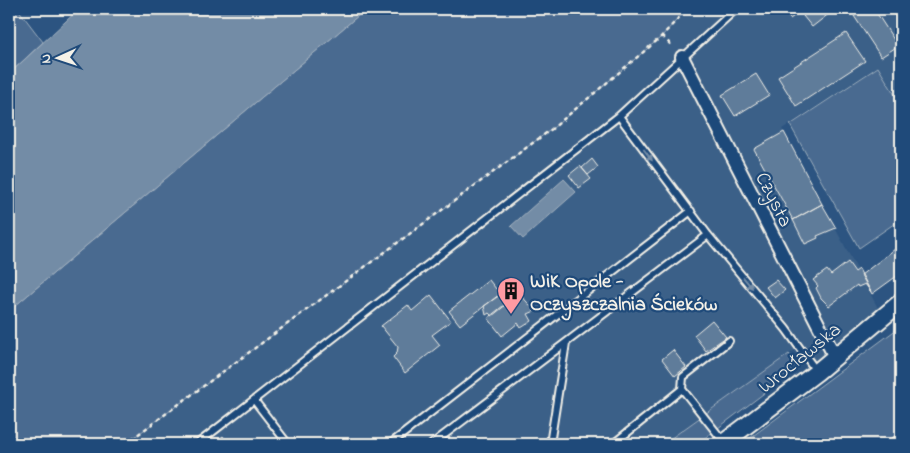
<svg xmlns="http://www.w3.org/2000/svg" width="910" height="453" font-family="'Indie Flower',sans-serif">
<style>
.built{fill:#3b6088}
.green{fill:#496b90;stroke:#9eaebc}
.water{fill:#738ca6;stroke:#a7b4c0}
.building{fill:#5e7b9a;stroke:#f4f1e8}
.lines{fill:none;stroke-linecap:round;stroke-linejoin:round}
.lane-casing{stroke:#f4f1e8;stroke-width:10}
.street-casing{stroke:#f4f1e8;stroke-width:16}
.secondary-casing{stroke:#f4f1e8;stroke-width:20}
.path{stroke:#f4f1e8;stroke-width:2.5;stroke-dasharray:4 4;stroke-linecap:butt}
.lane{stroke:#1f4a7a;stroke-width:6}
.street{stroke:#1f4a7a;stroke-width:12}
.secondary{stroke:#1f4a7a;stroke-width:16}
.oneway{fill:#748da6}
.labels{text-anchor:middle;stroke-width:4.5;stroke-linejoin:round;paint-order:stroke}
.street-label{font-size:20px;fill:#f4f1e8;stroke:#1f4a7a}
.poi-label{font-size:20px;font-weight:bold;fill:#f4f1e8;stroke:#1f4a7a;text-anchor:start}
</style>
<rect width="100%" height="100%" fill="#2c5481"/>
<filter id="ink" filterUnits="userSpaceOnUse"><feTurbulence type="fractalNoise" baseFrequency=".02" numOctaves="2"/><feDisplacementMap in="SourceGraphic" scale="10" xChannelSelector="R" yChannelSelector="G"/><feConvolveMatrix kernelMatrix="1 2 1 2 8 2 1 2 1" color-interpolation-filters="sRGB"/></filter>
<g filter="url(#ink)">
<path class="built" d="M687,9H901V105L877,67L782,129L879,310L809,367L795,350L663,444H125L553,128L660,38Z"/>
<path class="green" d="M9,9H18L43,42L9,74Z
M366,9H687L660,38L553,128L125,444H9V311Z
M878,67L901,105V219L859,248L790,125Z
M901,326V444H742Z
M789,354L800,366L697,444H663Z"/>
<path class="water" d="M79,9H366L9,311V74Z
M564,179L576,192L523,239L511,226Z"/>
<path class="building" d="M783,9H812L804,15L801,11L790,19Z
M812,9H835L812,27L803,16Z
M866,9H874L898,46L881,57L854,16Z
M846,33L865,61L796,106L778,77Z
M756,74L769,95L735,116L722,95Z
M784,132L822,204L793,220L754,149Z
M592,159L598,167L588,175L582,168Z
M580,166L591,179L579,188L569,175Z
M822,204L836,228L817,236L818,238L805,244L793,220Z
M901,245V257L895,249Z
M895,249L901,257V273L872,294L861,275Z
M848,262L855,272L859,269L871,292L865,284L858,287L857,285L829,306L821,298L816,288L818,286L813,280L827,270L831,275Z
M489,280L500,294L460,325L449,311Z
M776,280L785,290L775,298L766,287Z
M519,293L535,311L528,314L532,321L521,328L518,323L502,336L488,318Z
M431,295L451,321L432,335L440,345L405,373L393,357L397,353L398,347L381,326L408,305L412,311Z
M500,295L507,304L492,316L489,313L486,315L484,306Z
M712,320L726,337L706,351L694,335Z
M673,350L686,367L675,376L662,359Z
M223,436L229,444H213Z"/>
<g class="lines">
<defs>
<path id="lane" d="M619,116L708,235L786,329L817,372
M682,389L683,377L729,341
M254,400L288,444
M197,444L619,116L736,9
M390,444L691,211
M432,444L708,235
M550,444L566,343
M613,444L682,389L724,442"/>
<path id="street" d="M682,57L835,357"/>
<path id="secondary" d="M722,444L817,372L901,302"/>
</defs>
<use href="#lane" class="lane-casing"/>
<use href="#street" class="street-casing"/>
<use href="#secondary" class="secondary-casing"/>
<path class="path" d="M662,36L673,47
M125,444L553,128L660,38L687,9
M886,444L901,432"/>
<use href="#lane" class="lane"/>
<use href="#street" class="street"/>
<use href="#secondary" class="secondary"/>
</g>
<defs><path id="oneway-solid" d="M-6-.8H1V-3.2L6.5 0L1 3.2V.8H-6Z" transform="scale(1.25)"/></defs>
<g class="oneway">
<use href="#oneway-solid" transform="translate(648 155) rotate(53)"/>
<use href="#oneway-solid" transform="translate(748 283) rotate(50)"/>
</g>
</g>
<defs>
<symbol id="building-pin" viewBox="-11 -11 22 30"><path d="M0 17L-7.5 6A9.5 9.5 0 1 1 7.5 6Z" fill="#ff9aa2" stroke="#1f4a7a"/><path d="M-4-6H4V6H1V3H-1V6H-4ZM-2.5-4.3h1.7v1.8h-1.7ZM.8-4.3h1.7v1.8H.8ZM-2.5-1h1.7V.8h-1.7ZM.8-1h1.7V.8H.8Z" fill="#111"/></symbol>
</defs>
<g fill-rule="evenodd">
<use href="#building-pin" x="495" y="275" width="32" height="43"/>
</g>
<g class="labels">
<g class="street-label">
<text transform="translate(775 199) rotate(63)" y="7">Czysta</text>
<text transform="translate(799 357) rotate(-39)" y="7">Wrocławska</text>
</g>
<g class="poi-label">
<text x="530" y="287">WiK Opole -<tspan x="530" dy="23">Oczyszczalnia Ścieków</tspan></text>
</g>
</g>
<rect width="910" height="453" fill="none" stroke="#1f4a7a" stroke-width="30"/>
<rect x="15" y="15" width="880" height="423" fill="none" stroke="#f4f1e8" stroke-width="2" filter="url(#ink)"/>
<g transform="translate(58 58) rotate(267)" stroke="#1f4a7a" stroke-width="4" paint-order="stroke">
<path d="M0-4L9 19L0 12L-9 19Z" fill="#f4f1e8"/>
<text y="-8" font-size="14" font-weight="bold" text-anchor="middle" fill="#f4f1e8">N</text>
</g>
</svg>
